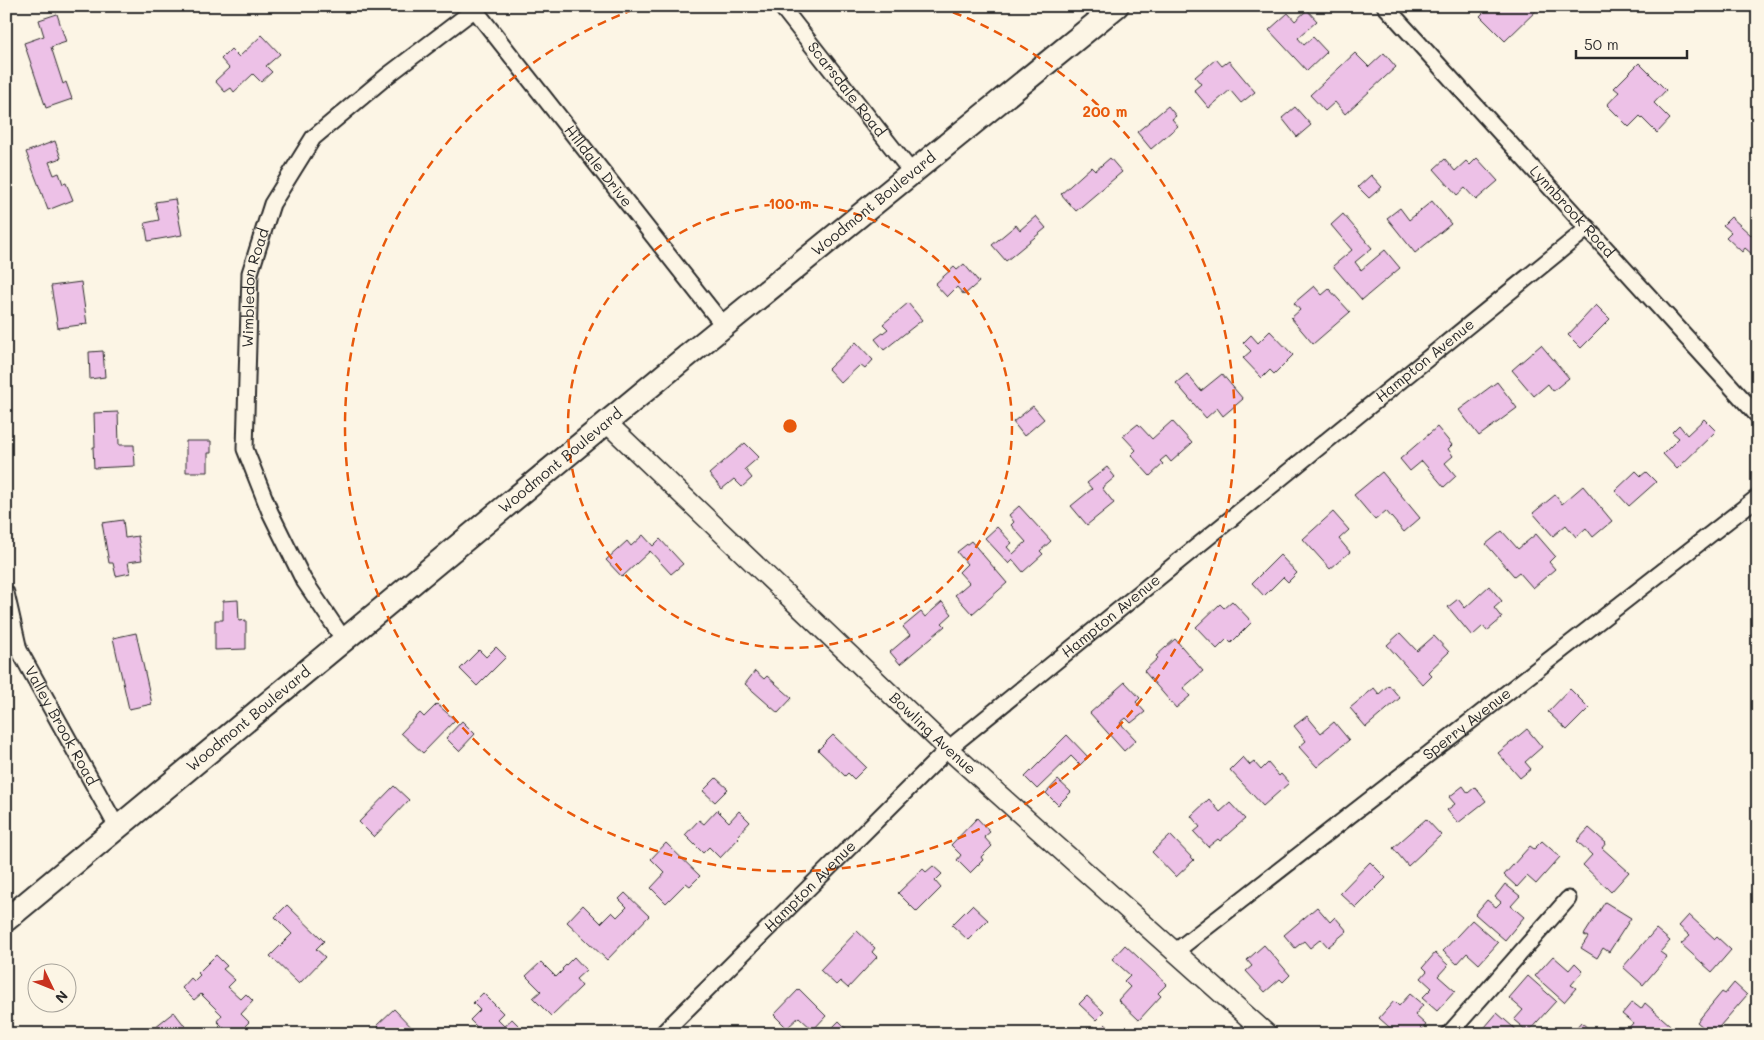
<svg xmlns="http://www.w3.org/2000/svg" width="1764" height="1040" font-family="Mali,sans-serif">
<style>
.building{fill:#edc1e7;stroke:#2b2b2b}
.lines{fill:none;stroke-linecap:round;stroke-linejoin:round}
.minor-casing{stroke:#2b2b2b;stroke-width:19}
.tertiary-casing{stroke:#2b2b2b;stroke-width:22}
.primary-casing{stroke:#2b2b2b;stroke-width:26}
.minor{stroke:#fcf5e5;stroke-width:15}
.tertiary{stroke:#fcf5e5;stroke-width:19}
.primary{stroke:#fcf5e5;stroke-width:22}
.ring{fill:none;stroke:#e8590c;stroke-width:2.5;stroke-dasharray:9 6}
.labels{text-anchor:middle;stroke-width:4;stroke-linejoin:round;paint-order:stroke}
.street-label{font-size:15px;fill:#2b2b2b;stroke:#fcf5e5}
.centre{fill:#e8590c;stroke:#fcf5e5;stroke-width:2.5}
.ring-label{font-size:15px;text-anchor:middle;font-weight:bold;fill:#e8590c;stroke:#fcf5e5;stroke-width:4;stroke-linejoin:round;paint-order:stroke}
</style>
<rect width="100%" height="100%" fill="#fcf5e5"/>
<filter id="ink" filterUnits="userSpaceOnUse"><feTurbulence type="fractalNoise" baseFrequency=".02" numOctaves="2"/><feDisplacementMap in="SourceGraphic" scale="10" xChannelSelector="R" yChannelSelector="G"/><feConvolveMatrix kernelMatrix="1 2 1 2 8 2 1 2 1" color-interpolation-filters="sRGB"/></filter>
<g filter="url(#ink)">
<path class="building" d="M1490,6H1541L1505,41L1480,16Z
M1307,10L1317,21L1298,38L1304,45L1313,37L1327,52L1307,71L1269,30L1288,13L1295,21Z
M57,14L66,42L51,47L63,84L66,82L72,99L46,108L24,43L44,36L39,20Z
M262,35L280,54L266,66L272,72L261,82L253,74L234,92L231,88L225,92L215,81L229,68L221,59L231,49L239,57Z
M1355,53L1369,67L1384,53L1396,67L1345,114L1335,102L1325,111L1310,95Z
M1216,59L1222,66L1229,61L1255,92L1241,103L1230,90L1209,108L1194,90L1201,84L1195,77Z
M1639,63L1666,90L1654,103L1670,119L1657,133L1640,116L1629,127L1607,105L1619,92L1614,88Z
M1168,106L1176,116L1172,119L1178,126L1151,149L1137,132Z
M1295,107L1311,125L1297,137L1282,118Z
M55,141L61,158L49,162L54,175L59,173L63,184L66,183L73,200L48,210L26,152Z
M1110,158L1122,172L1076,211L1061,194L1091,167L1095,171Z
M1477,158L1498,181L1476,200L1465,188L1457,195L1434,169L1445,159L1455,171L1466,161L1470,165Z
M1371,175L1382,187L1369,198L1358,187Z
M175,199L182,235L148,241L145,223L159,220L155,202Z
M1432,201L1451,224L1415,253L1387,218L1400,208L1409,220Z
M1343,214L1372,248L1355,262L1361,270L1385,250L1400,268L1362,300L1333,266L1352,250L1331,225Z
M1036,216L1046,228L1006,261L992,245L1016,225L1020,230Z
M1731,217L1751,235L1758,228V251L1753,255L1745,248L1742,252L1726,237L1731,232L1723,225Z
M964,264L979,282L964,295L957,287L947,297L935,284L954,267L957,270Z
M81,282L87,324L58,328L51,286Z
M1314,286L1322,295L1329,289L1350,312L1313,344L1291,318L1300,310L1294,303Z
M908,303L922,320L884,350L875,339L888,329L883,324Z
M1596,305L1610,319L1581,348L1568,335Z
M1270,331L1293,355L1274,374L1270,370L1262,378L1243,358L1251,351L1243,343L1251,335L1258,343Z
M856,342L873,360L865,369L860,365L841,383L828,369Z
M1541,345L1569,378L1553,391L1548,384L1534,396L1512,370Z
M103,351L105,377L90,379L89,352Z
M1187,374L1201,391L1222,374L1243,399L1223,416L1217,408L1206,418L1176,383Z
M1497,382L1517,408L1479,436L1459,410Z
M1033,406L1044,419L1024,436L1013,422Z
M118,412L119,445H134L135,466L94,468L93,447H95L94,413Z
M1704,419L1716,431L1677,469L1663,454L1679,438L1672,432L1679,425L1687,435Z
M1172,421L1192,443L1171,462L1166,456L1160,461L1163,464L1150,476L1131,455L1136,450L1123,436L1138,424L1152,439Z
M1437,427L1452,445L1448,449L1453,456L1445,463L1456,476L1444,487L1422,461L1410,471L1400,459Z
M186,441H211V453H208V472H186Z
M745,443L759,457L745,469L752,478L742,487L734,479L722,489L709,474Z
M1107,467L1115,477L1102,488L1114,503L1087,525L1071,506L1092,489L1087,483Z
M1636,471L1641,476L1646,472L1656,482L1629,506L1615,491Z
M1382,472L1420,518L1404,532L1386,511L1375,520L1354,495Z
M1583,486L1612,521L1593,537L1586,528L1576,537L1566,525L1553,536L1533,513L1555,495L1562,504Z
M1019,506L1051,541L1040,551L1043,554L1023,572L1013,560L1009,564L985,538L997,527L1012,543L1007,547L1013,554L1026,542L1011,525L1014,522L1009,515Z
M1333,512L1349,530L1339,539L1350,552L1330,569L1303,539Z
M123,520L125,538L138,536L142,560L128,562L130,573L116,576L113,563H109L102,523Z
M1502,531L1518,549L1536,534L1555,556L1549,562L1555,569L1533,588L1519,572L1514,576L1486,544Z
M643,535L653,546L660,539L683,564L671,574L650,551L622,577L606,560L627,541L631,546Z
M971,541L1007,583L972,614L955,595L969,583L959,572L967,564L957,552Z
M1280,555L1297,573L1288,582L1283,577L1264,596L1252,583Z
M1489,586L1502,601L1494,608L1502,618L1487,631L1483,626L1472,636L1448,607L1458,599L1465,608Z
M238,600L239,621L246,620V649L215,650V620H223V601Z
M1232,601L1252,622L1231,643L1227,639L1217,649L1196,627L1220,604L1224,608Z
M942,602L952,614L942,623L945,626L900,664L890,652L910,635L903,627L921,612L925,617Z
M136,633L152,704L129,709L113,638Z
M1400,633L1417,651L1434,636L1449,652L1428,672L1432,676L1423,685L1387,645Z
M1175,639L1203,671L1183,688L1190,696L1176,708L1144,671L1158,658L1156,656Z
M496,647L506,657L477,686L460,669L479,650L486,657Z
M755,671L764,679L767,676L792,698L778,713L745,684Z
M1125,682L1140,698L1136,702L1145,712L1131,723L1126,718L1120,723L1136,740L1124,751L1090,713Z
M1389,685L1400,698L1366,727L1350,708L1374,688L1379,694Z
M1570,689L1589,708L1567,730L1548,712Z
M437,704L455,720L423,753L401,733L420,713L424,717Z
M1307,716L1321,733L1334,722L1349,740L1317,767L1299,747L1306,741L1294,726Z
M462,721L475,734L459,751L446,738Z
M1527,729L1542,747L1525,762L1531,769L1520,778L1498,753Z
M833,735L866,767L854,779L848,773L845,776L818,750Z
M1067,735L1088,757L1080,765L1071,756L1037,789L1025,777Z
M1243,757L1250,765L1254,762L1261,770L1268,763L1279,776L1281,774L1289,783L1263,806L1230,770Z
M716,778L728,789L715,802L703,791Z
M1058,780L1071,792L1058,805L1046,793Z
M394,786L409,800L374,837L359,822Z
M1463,786L1468,793L1475,787L1486,801L1458,823L1447,810L1455,804L1449,797Z
M1209,799L1220,812L1230,803L1245,819L1220,841L1218,839L1208,847L1194,832L1200,827L1191,816Z
M717,810L729,822L739,811L750,822L737,836L739,838L720,858L709,847L703,853L685,835L699,820L704,824Z
M977,818L990,832L984,837L992,846L981,857L983,860L970,873L957,860L961,855L951,845Z
M1426,819L1441,835L1408,866L1393,848Z
M1589,828L1606,843L1602,848L1629,872L1611,892L1583,865L1592,855L1577,841Z
M1170,835L1194,860L1176,877L1152,852Z
M1542,841L1560,857L1536,884L1527,876L1517,887L1504,875L1530,846L1534,849Z
M666,843L700,876L690,886L686,883L666,903L651,888L665,873L651,859Z
M1370,862L1386,878L1356,908L1340,893Z
M933,866L942,874L935,881L941,888L917,912L898,893L923,869L926,872Z
M1505,884L1520,896L1511,906L1524,917L1505,940L1475,914L1487,900L1496,907L1501,902L1495,897Z
M625,893L649,916L607,960L567,922L583,905L601,923L612,912L617,917L627,907L619,899Z
M1605,902L1631,918L1609,952L1603,948L1597,958L1581,948L1588,937L1584,935Z
M287,905L324,941L316,949L325,957L299,984L270,956L292,934L275,917Z
M972,905L988,920L968,940L952,925Z
M1317,907L1330,922L1335,917L1347,931L1328,947L1321,939L1310,948L1304,941L1295,948L1284,935Z
M1689,915L1715,939L1717,937L1731,950L1712,972L1681,944L1690,936L1679,926Z
M1472,920L1498,943L1479,964L1467,953L1457,964L1443,951Z
M1656,929L1670,941L1660,952L1667,957L1643,985L1623,967Z
M857,931L875,948L872,952L877,957L848,988L840,981L836,985L820,970Z
M1125,945L1167,984L1158,993L1161,996L1139,1020L1118,1000L1130,987L1124,981L1130,975L1112,959Z
M1264,945L1290,975L1283,982L1280,979L1265,992L1246,971L1252,966L1247,960Z
M1435,953L1448,965L1438,976L1455,991L1437,1011L1422,998L1432,988L1421,978L1427,971L1423,967Z
M216,955L227,966L223,969L235,980L228,987L241,999L246,994L253,1001L241,1014L249,1022L242,1029L247,1034H230L217,1021L222,1015L201,994L194,1000L182,988L191,978L194,981L200,975L198,973Z
M1553,956L1569,970L1575,963L1583,971L1571,985L1576,988L1564,1002L1535,976Z
M574,957L586,970L576,979L582,986L551,1016L533,998L541,991L526,976L541,962L556,977L563,970L562,969Z
M1528,976L1556,1001L1528,1032L1514,1020L1523,1010L1509,998Z
M1734,983L1747,995L1713,1034H1711L1697,1022L1722,992L1725,994Z
M799,989L826,1016L813,1030L799,1017L787,1028L774,1015Z
M483,993L503,1013L497,1019L504,1026L512,1019L527,1034H484L470,1020L480,1010L473,1003Z
M1410,994L1423,1005L1415,1015L1426,1025L1418,1034H1397L1379,1018L1394,1001L1399,1006Z
M1087,996L1104,1012L1096,1020L1079,1004Z
M1632,1002L1641,1009L1645,1003L1670,1025L1662,1034H1627L1625,1032L1633,1023L1622,1014Z
M394,1009L418,1034H386L377,1025Z
M174,1012L191,1034H146Z
M1497,1013L1521,1034H1479Z
M839,1021L852,1034H826Z
M1581,1022L1591,1031L1589,1034H1571Z
M1105,1024L1116,1034H1085L1093,1026L1098,1031Z"/>
<g class="lines">
<defs>
<g id="minor">
<path id="s1" d="M472,6L724,326"/>
<path id="s2" d="M781,6L913,174"/>
<path id="s3" d="M1385,6L1758,416"/>
<path id="s4" d="M6,593L19,650L117,827"/>
<path id="s5" d="M344,640L303,579L270,512L245,449L250,273L272,204L313,138L387,76L479,6"/>
<path id="s6" d="M1176,951L1758,497"/>
<path id="s7" d="M662,1034L948,749L1588,228"/>
<path d="M1449,1034L1568,899"/>
</g>
<g id="tertiary">
<path id="s8" d="M607,423L948,749L1267,1034"/>
</g>
<g id="primary">
<path id="s9" d="M6,920L681,361L1117,6"/>
</g>
</defs>
<use href="#minor" class="minor-casing"/>
<use href="#tertiary" class="tertiary-casing"/>
<use href="#primary" class="primary-casing"/>
<use href="#minor" class="minor"/>
<use href="#tertiary" class="tertiary"/>
<use href="#primary" class="primary"/>
</g>
</g>
<g class="ring">
<circle cx="790" cy="426" r="222"/>
<path d="M939 7A445 445 0 1 1 641 7"/>
</g>
<g class="labels">
<g class="street-label">
<text dy="5" stroke="none"><textPath href="#s2" startOffset="106">Scarsdale Road</textPath></text>
<text dy="5" stroke="none"><textPath href="#s1" startOffset="204">Hilldale Drive</textPath></text>
<text dy="5" stroke="none"><textPath href="#s9" startOffset="1125">Woodmont Boulevard</textPath></text>
<text dy="5" stroke="none"><textPath href="#s3" startOffset="278">Lynnbrook Road</textPath></text>
<text dy="5" stroke="none"><textPath href="#s5" startOffset="378">Wimbledon Road</textPath></text>
<text dy="5" stroke="none"><textPath href="#s7" startOffset="1019">Hampton Avenue</textPath></text>
<text dy="5" stroke="none"><textPath href="#s9" startOffset="720">Woodmont Boulevard</textPath></text>
<text dy="5" stroke="none"><textPath href="#s7" startOffset="614">Hampton Avenue</textPath></text>
<text dy="5" stroke="none"><textPath href="#s9" startOffset="315">Woodmont Boulevard</textPath></text>
<text dy="5" stroke="none"><textPath href="#s6" startOffset="369">Sperry Avenue</textPath></text>
<text dy="5" stroke="none"><textPath href="#s4" startOffset="145">Valley Brook Road</textPath></text>
<text dy="5" stroke="none"><textPath href="#s8" startOffset="450">Bowling Avenue</textPath></text>
<text dy="5" stroke="none"><textPath href="#s7" startOffset="209">Hampton Avenue</textPath></text>
</g>
</g>
<circle cx="790" cy="426" r="8" class="centre"/>
<g class="ring-label">
<text x="1105" y="117">200 m</text>
<text x="790" y="209">100 m</text>
</g>
<rect width="1764" height="1040" fill="none" stroke="#fcf5e5" stroke-width="25"/>
<rect x="12" y="12" width="1739" height="1015" fill="none" stroke="#2b2b2b" stroke-width="2" filter="url(#ink)"/>
<g transform="translate(52 988) rotate(133)"><circle r="24" fill="#fcf5e5" stroke="#a8a49b"/>
<path d="M0-4L9 19L0 12L-9 19Z" fill="#c8321e"/>
<text y="-8" font-size="14" font-weight="bold" text-anchor="middle" fill="#2b2b2b">N</text>
</g>
<path d="M1576 50v8h111v-8" fill="none" stroke="#2b2b2b" stroke-width="2.5"/>
<text x="1584" y="50" font-size="15" fill="#2b2b2b" stroke="#fcf5e5" stroke-width="4" paint-order="stroke">50 m</text>
</svg>
